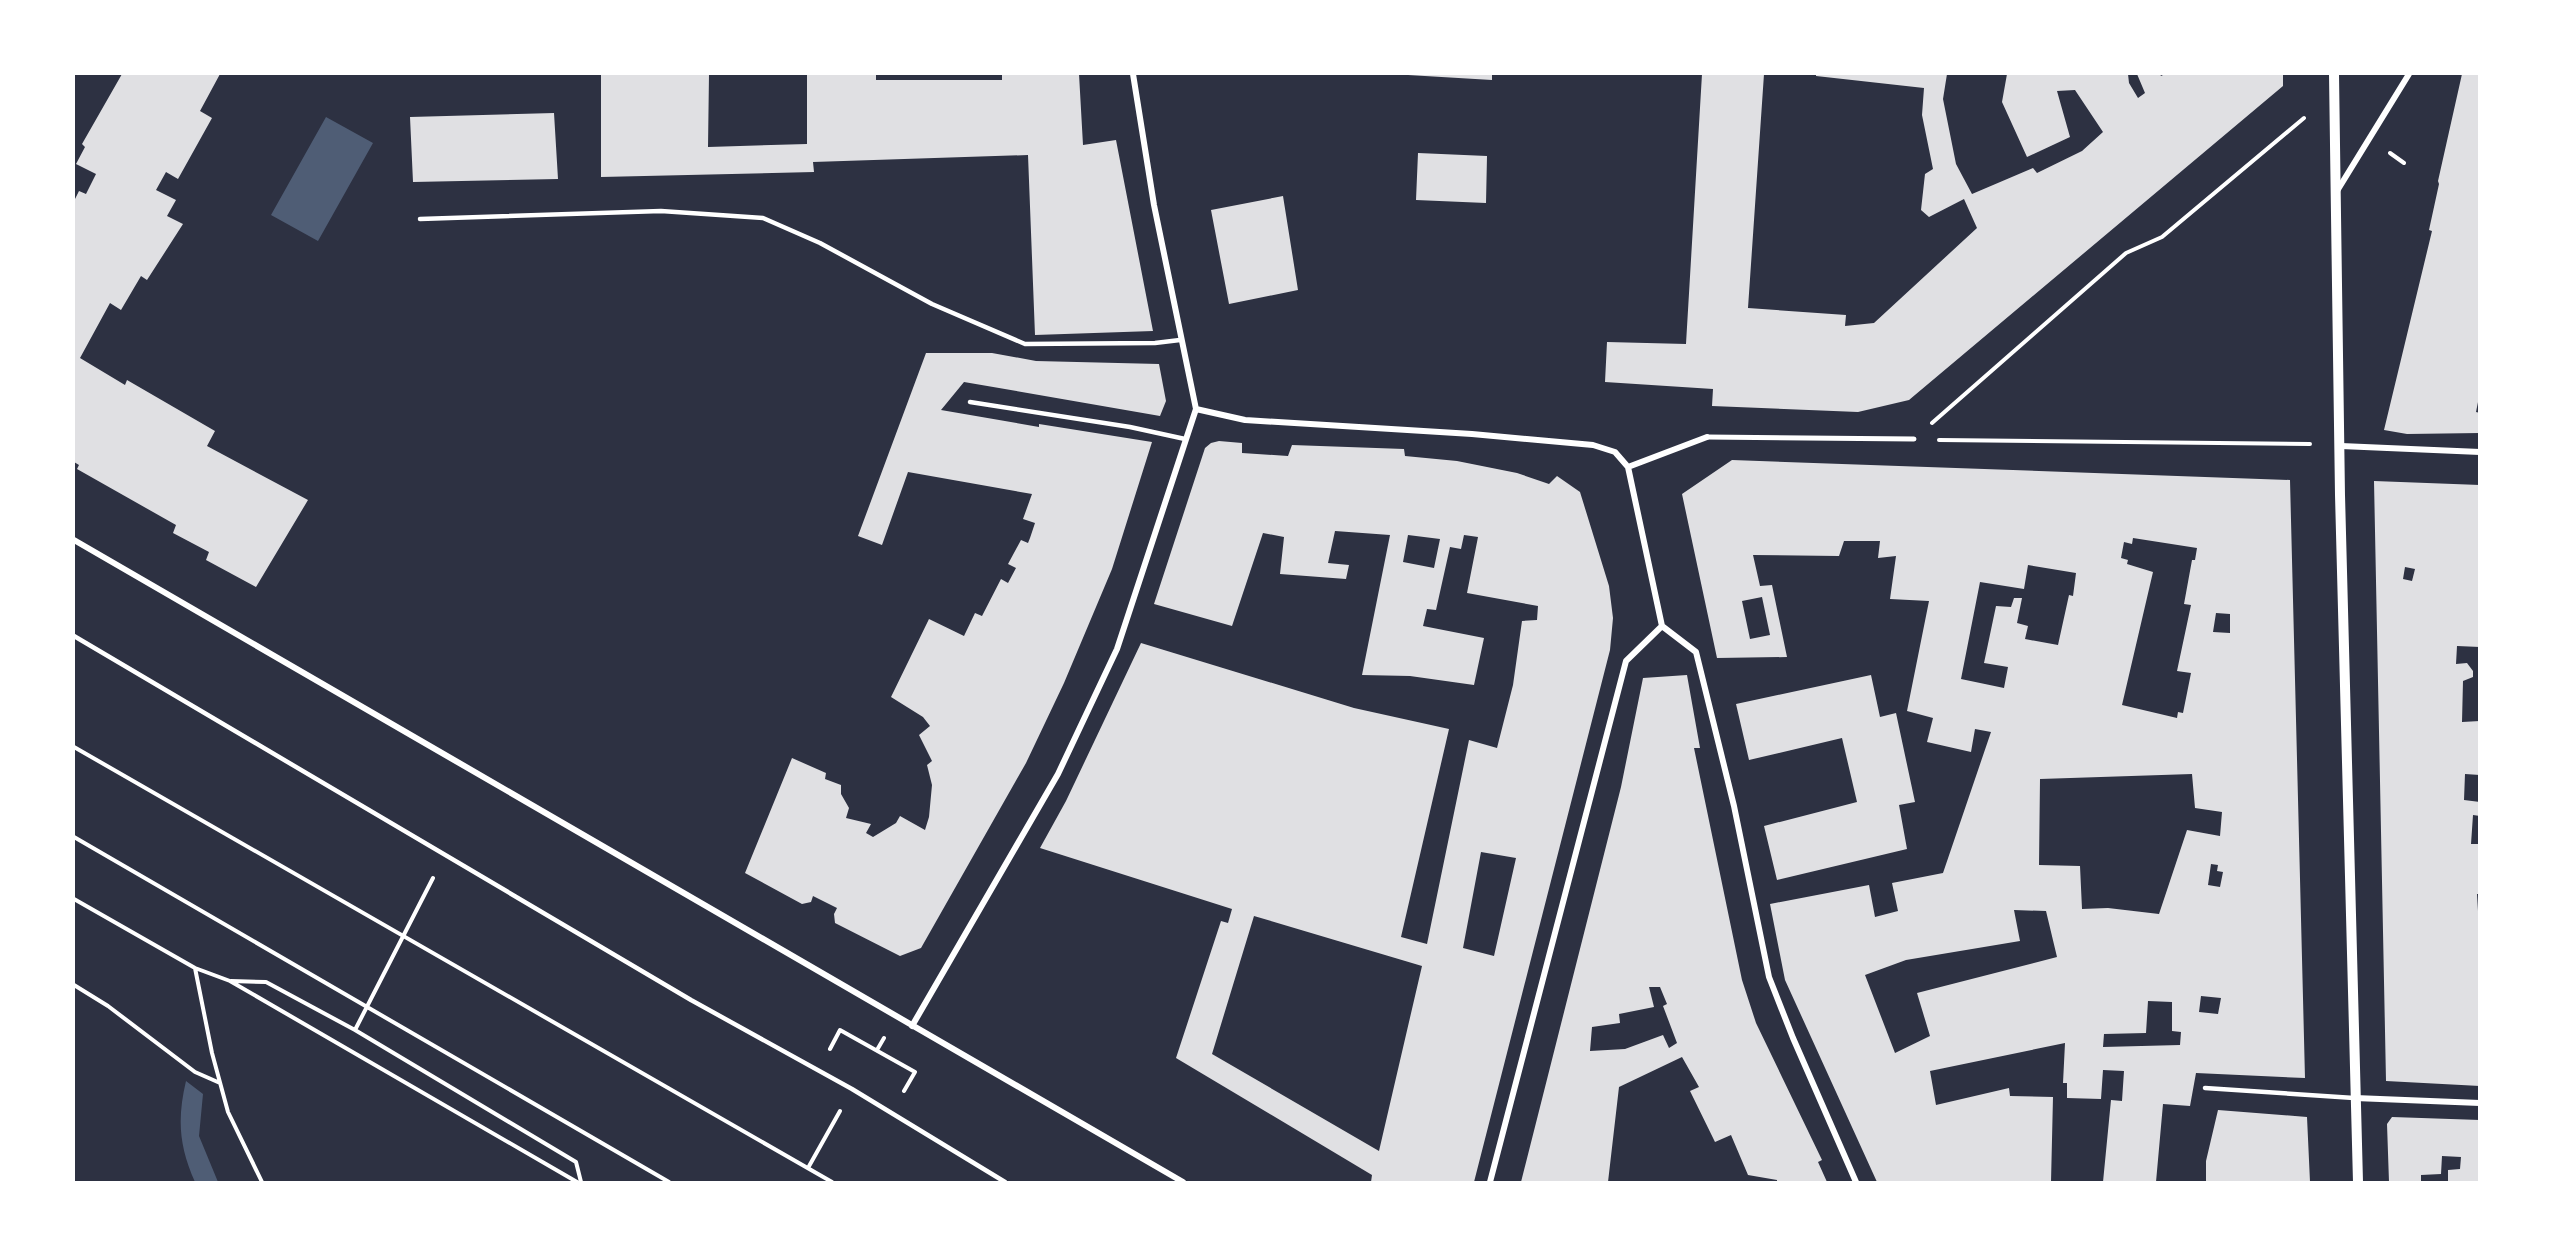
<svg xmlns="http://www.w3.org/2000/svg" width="2553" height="1256" font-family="Figtree,sans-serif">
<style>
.water{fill:#4f5d75}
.building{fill:#e0e0e3;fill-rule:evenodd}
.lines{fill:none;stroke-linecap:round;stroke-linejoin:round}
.path{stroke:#fff;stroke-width:4}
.service{stroke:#fff;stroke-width:4.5}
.pedestrian{stroke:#fff;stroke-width:5}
.minor{stroke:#fff;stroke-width:6}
.tertiary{stroke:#fff;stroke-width:10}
</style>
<rect width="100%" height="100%" fill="#2d3142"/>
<path class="water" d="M326,117L373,143L318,241L271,215Z
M186,1081L203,1094L199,1136L218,1182H195C179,1146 177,1119 186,1081Z"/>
<path class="building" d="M122,74H220L200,111L212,118L178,179L166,172L156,190L176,200L167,216L183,224L147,280L141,276L121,310L110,303L80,358L125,385L127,380L215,431L207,446L308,500L256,587L206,560L209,552L173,533L176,525L77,469L79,465L74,462V201L79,191L86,194L96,174L76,164L85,147L82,144Z
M601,74H709L708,147L807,144V74H876V80H1002V74H1079L1083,145L1116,140L1153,331L1035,335L1028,155L813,162L814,172L601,177Z
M1408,74H1492V80L1408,75Z
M1702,74H1764L1748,308L1846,315L1845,326L1874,323L1977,228L1964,199L1929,217L1921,210L1925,174L1933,169L1922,115L1924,88L1816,76V74H1947L1943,99L1956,164L1972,194L2033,168L2037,173L2082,151L2103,132L2075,90L2057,91L2070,137L2027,157L2002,102L2007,74H2128L2129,83L2138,98L2145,93L2137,74H2160L2161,76L2165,74H2283V86L1909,400L1858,412L1712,406L1713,389L1605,382L1607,342L1686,344Z
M2462,74H2480V392L2476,412L2480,413V433L2407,434L2384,430L2432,231L2429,230L2439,184L2438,181Z
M554,113L558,179L413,182L410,117Z
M1418,153L1487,156L1486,203L1416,200Z
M1283,196L1298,290L1229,304L1211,210Z
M926,353H992L1036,361L1159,364L1166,401L1160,416L964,382L941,410L1039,427V424L1152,442L1112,569L1064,683L1026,763L921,948L900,956L835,923L834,914L837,908L813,896L811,902L802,904L745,873L792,758L826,773L825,779L841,785V794L849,808L846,818L871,824L866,833L873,837L896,823L900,816L925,830L929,817L932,785L927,765L932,761L919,735L930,726L923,717L891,697L929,619L964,636L975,613L982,616L1001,579L1008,583L1016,568L1008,564L1021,540L1028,543L1030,538L1035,523L1023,519L1032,494L908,472L882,545L858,536Z
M1219,441L1242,443V453L1288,456L1292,445L1404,449L1405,456L1457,461L1517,473L1549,484L1557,476L1580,492L1609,586L1613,618L1610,650L1474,1182H1371L1372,1175L1176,1058L1221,921L1228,923L1232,909L1040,848L1066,801L1141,643L1354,708L1449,729L1401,937L1427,944L1469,740L1497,748L1513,685L1522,621L1537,620L1538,606L1467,593L1478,537L1464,535L1461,549L1450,547L1436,610L1427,609L1423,626L1484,638L1474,685L1410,676L1362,675L1390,535L1335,531L1328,563L1349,565L1346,579L1280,574L1284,537L1263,533L1232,626L1154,604L1205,448L1211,443ZM1408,535L1440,539L1434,568L1403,562ZM1481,852L1516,858L1494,956L1463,948ZM1254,916L1422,966L1379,1151L1212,1054Z
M1732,460L2290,480L2305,1078L2196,1073L2190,1106L2163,1104L2156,1182H2103L2111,1100L2122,1101L2124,1071L2103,1070L2101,1099L2067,1098V1083H2063L2065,1043L1930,1071L1936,1105L2009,1088L2010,1096L2053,1097L2051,1182H1877L1785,980L1770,904L1869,885L1875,917L1898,911L1892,883L1943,873L1991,732L1975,729L1971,752L1927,742L1933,718L1907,711L1929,601L1890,599L1896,556L1878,558L1880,541H1844L1839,556L1753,555L1760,586L1772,585L1787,657L1717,658L1682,494ZM2133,538L2197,548L2195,560H2192L2184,604L2191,605L2177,671L2191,673L2183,713L2178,712L2177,718L2122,705L2153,572L2127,564L2128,560L2121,558L2124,542L2132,544ZM2028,565L2076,573L2073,596L2069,595L2058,645L2025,639L2028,626L2017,623L2022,598H2014L2011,607L1996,606L1984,663L2008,667L2004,688L1961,679L1980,582L2024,589ZM1762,597L1770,635L1750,639L1742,601ZM2216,613L2230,614V633L2213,632ZM2192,774L2195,808L2222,812L2220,836L2187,830L2159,914L2108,908L2082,909L2080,866L2039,865L2040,779ZM2211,864L2218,865L2217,871L2223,872L2220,887L2208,885ZM2014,910L2046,911L2057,957L1917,993L1930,1036L1895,1053L1865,975L1906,960L2020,941ZM2201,996L2221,998L2218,1014L2199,1012ZM2148,1001L2172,1002V1031L2181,1032L2180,1045L2103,1047L2104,1034L2146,1033Z
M2374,481L2480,485V647L2457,646L2456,664L2467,663L2473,671V677L2463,681L2462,722L2480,721V775L2465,774L2464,800L2480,802V816L2473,815L2471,844H2480V894H2477L2480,945V1086L2386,1081ZM2405,567L2415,569L2412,581L2403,579Z
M1687,675L1700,748H1694L1742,980L1756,1023L1822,1160L1818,1162L1827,1182H1777V1180L1748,1175L1731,1135L1715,1142L1690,1091L1699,1087L1682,1057L1619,1087L1608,1182H1521L1621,787L1643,678ZM1649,987H1660L1667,1004L1663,1006L1677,1043L1669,1048L1663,1035L1625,1049L1590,1051L1592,1027L1620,1023L1619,1014L1654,1007Z
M1871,675L1880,717L1896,713L1915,802L1899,805L1907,849L1777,880L1764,826L1857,802L1842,738L1749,760L1736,704Z
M2218,1110L2307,1117L2310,1182H2206V1161Z
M2392,1117L2480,1120V1182H2448V1170L2460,1169L2461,1157L2442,1156L2441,1174L2421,1175V1182H2389L2387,1124Z"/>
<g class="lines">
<path class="path" d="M2390,153L2404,163
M1932,423L2126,253L2162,237L2304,118
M1939,440L2310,444
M74,747L832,1182
M74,837L669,1182
M433,878L355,1030L576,1162L581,1182
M74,899L195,968L230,981L577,1182
M195,968L212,1053L228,1112L262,1182
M231,981L266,982L355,1030
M74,985L108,1006L195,1072L220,1083
M830,1049L840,1030L915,1072L904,1091
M877,1050L884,1038
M808,1168L840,1111"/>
<path class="service" d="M420,219L661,211L763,218L820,243L932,304L1025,344L1155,343L1180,340
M970,402L1130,427L1185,439
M74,636L691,1000L852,1089L1005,1182
M2205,1088L2354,1098"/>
<path class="pedestrian" d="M1707,437L1914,439"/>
<path class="minor" d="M2337,191L2409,74
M1196,409L1245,420L1472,434L1593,445L1615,452L1628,467L1662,626
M2341,446L2480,452
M1628,467L1707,437
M74,540L1183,1182
M1662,626L1696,652L1734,806L1769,977L1793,1038L1856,1182
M912,1026L1058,774L1117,649L1196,409L1154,205L1133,74
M2355,1098L2480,1103
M1490,1182L1626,661L1662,626"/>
<path class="tertiary" d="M2334,74L2340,495L2358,1182"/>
</g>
<rect width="2553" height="1256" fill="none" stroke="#ffffff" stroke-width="150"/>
</svg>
